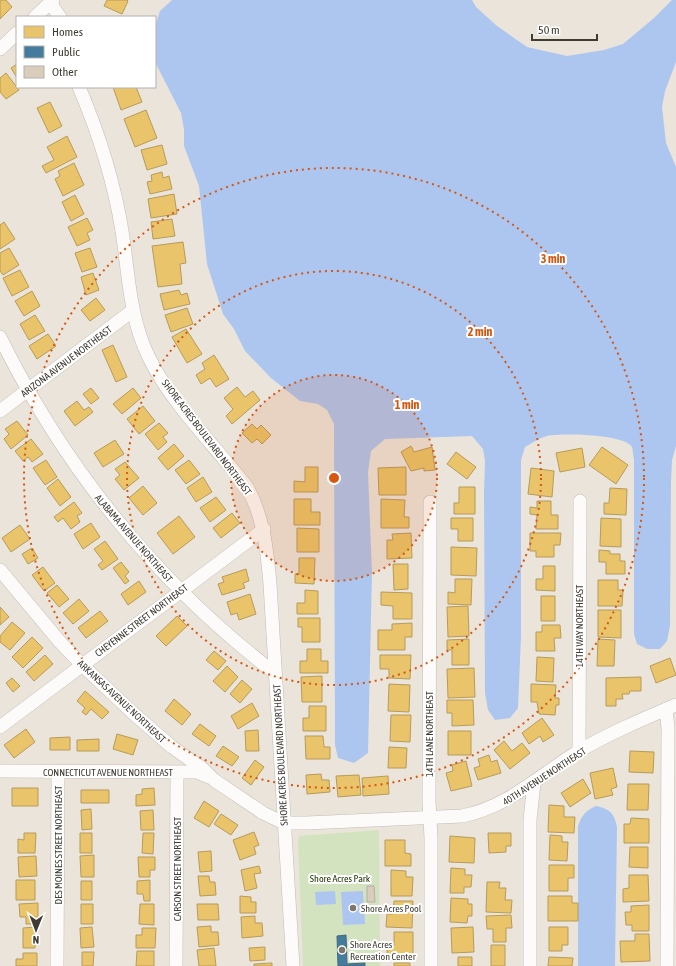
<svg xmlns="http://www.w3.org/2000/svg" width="676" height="966" font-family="'Asap Condensed',sans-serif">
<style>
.green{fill:#d4e3bf}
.water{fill:#adc6f0}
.homes{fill:#e9c46a;stroke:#b69b5a}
.public{fill:#457b9d;stroke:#44687d}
.building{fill:#d9cdbc;stroke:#b5afa7}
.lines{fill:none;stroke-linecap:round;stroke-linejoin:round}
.minor-casing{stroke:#c2bcb5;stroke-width:14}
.minor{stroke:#fcfbf9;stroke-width:13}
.ring{fill:none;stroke:#d75610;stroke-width:2;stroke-dasharray:2 4}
.poi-dot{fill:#7c766d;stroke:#fff;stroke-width:1.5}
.labels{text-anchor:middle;stroke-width:4;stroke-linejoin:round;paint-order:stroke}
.street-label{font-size:10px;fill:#403b33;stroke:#fff}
.park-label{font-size:10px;fill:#203705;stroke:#fff}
.poi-label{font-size:10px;fill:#403b33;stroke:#fff;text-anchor:start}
.centre{fill:#d75610;stroke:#fff;stroke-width:2}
.ring-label{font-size:12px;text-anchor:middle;font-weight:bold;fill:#d75610;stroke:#fff;stroke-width:4;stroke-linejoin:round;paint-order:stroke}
</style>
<rect width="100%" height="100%" fill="#ebe4da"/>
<path class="green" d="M379,830L380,966H303L298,841L299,836Z"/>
<path class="water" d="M172,0H472L476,7L497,26L527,47L567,56L604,50L623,44L654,18L672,0H676V62L665,91L662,107L666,143L676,167V446L672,460L671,483L670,626L667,641L660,649H647L637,644L634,634V459C633,456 633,450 632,447C624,434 561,433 547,436C539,438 532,443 525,447L521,460V636L518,708L510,718L495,720L488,710L485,693L484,492L485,461L483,449L472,436L385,439L371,451L368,472L372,573L368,753L354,763L338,758L335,745L334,424L327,410L318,404L300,401L271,378L245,351L234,329L223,314L207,264L199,186L184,146V129L181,113L155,62V27L160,11Z
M596,806C610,809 614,813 617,827L615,966H578V826C582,815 585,811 596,806Z
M335,891L336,904L316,905L315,892Z
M363,891L365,924L343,925L341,892Z"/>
<path class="homes" d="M0,0H6L12,7L0,19Z
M107,0H127L128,1L122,14L104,6Z
M17,64V78L11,68Z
M6,73L19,90L6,99L0,92V78Z
M113,87H136L142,102L121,110Z
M50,102L62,126L49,133L37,108Z
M146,110L157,138L135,147L124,119Z
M67,136L77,157L46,173L42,166L54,160L47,147Z
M162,145L167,164L147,170L141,150Z
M74,163L84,185L63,196L55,179L60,176L58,171Z
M162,172L163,178L169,176L172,189L150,194L147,182L152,181L151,175Z
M174,194L177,214L151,218L148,199Z
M75,195L84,214L71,221L62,202Z
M87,218L93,230L87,233L90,240L77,246L68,227Z
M172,219L175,236L153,239L151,222Z
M4,222L15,239L0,249V225Z
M183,242L186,263L180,264L182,284L158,287L152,246Z
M9,248L19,265L3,275L0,271V253Z
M90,248L97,267L82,272L75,253Z
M20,270L29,287L12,296L3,278Z
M93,273L99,290L86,295L81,277Z
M179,290L181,295L187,293L190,304L164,310L160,294Z
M32,291L40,306L24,316L15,301Z
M96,298L105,310L90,321L81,310Z
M187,308L193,324L171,332L165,315Z
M35,315L45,331L29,340L20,324Z
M186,329L202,354L187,363L172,337Z
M48,334L56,346L37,359L29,346Z
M113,345L127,377L116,382L102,350Z
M214,355L229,379L216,387L210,378L201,384L196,375L205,369L202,363Z
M237,387L245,397L253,391L260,400L232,424L226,416L233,409L224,398Z
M91,388L99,398L91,404L83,394Z
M133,388L141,398L122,414L113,404Z
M77,401L84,410L89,407L93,412L75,426L64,411Z
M143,406L155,421L139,434L127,419Z
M17,421L28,435L11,449L4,439L9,434L5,429Z
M159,423L168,433L163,437L167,442L158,450L145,434Z
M252,424L257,429L261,425L271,435L262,444L257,439L252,443L242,433Z
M31,439L43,454L32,462L28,457L23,461L15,451Z
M115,440L124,454L103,467L94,453Z
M174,444L184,456L168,470L158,458Z
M411,446L414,452L432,447L435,470L424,471V468L411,471L401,452Z
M602,447L628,465L616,484L589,465Z
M582,448L585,467L560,472L556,453Z
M456,452L476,467L467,479L447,464Z
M46,460L57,477L45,485L33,468Z
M189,460L200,474L186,484L175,470Z
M125,462L139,478L124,490L115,479L120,475L115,469Z
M305,467H318V492H294V481L305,482Z
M406,467V495H379L378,468Z
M531,468L554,471L552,497L528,494Z
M203,477L212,492L196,502L187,488Z
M58,479L71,497L60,506L47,488Z
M143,486L157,503L143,515L129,498Z
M459,487H475V514H454V503H459Z
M610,488L627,489L626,515L604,514V503H609Z
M216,497L226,510L210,522L200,508Z
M294,499H311V512H320V525H294Z
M381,499L405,500L404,517H409V528H381Z
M537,501H551V515H558V529H536L537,515L530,514V507L537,508Z
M74,502L82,513L77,516L80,522L71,529L63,518L58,522L54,517Z
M232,513L240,523L221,538L213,528Z
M179,516L195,537L173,554L157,533Z
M451,518H473V541H458V529H451Z
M601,518L621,519V547L600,546Z
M91,523L100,537L83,549L74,534Z
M20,525L30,539L11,552L2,538Z
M297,528L319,529V552H297Z
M411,533L412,558L387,559V540H393L392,534Z
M530,533H561L560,545H554V557H536V551H530Z
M105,541L118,559L102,570L98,565L103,561L94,549Z
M451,547L477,548L476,576L451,575Z
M32,548L38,558L28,564L22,554Z
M599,550L610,551V554H620V561H625V574H606V562H599Z
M299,558H315L314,584L295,583V574H299Z
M121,562L129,572L125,576L129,581L125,584L113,568Z
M393,564H408V589L394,590Z
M543,566H555V591L536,590V579H543Z
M43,567L55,583L44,591L32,575Z
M246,569L249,581L243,583L245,588L222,595L218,584L224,582L222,577Z
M455,579H472L471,605L448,604V592L455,593Z
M598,580H618V590H623L622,606H598Z
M139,581L146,592L128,605L121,594Z
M57,585L69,599L59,607L47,593Z
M305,590L318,591V614H297V603H305Z
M381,592L412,593V619H393V606L381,605Z
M250,594L256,614L239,620L237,613L231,615L227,602Z
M541,596H555V621H541Z
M79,599L89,611L73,624L63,613Z
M468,606L469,636L448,637L447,607Z
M0,607L9,617L0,625Z
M598,610H621V638L598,637Z
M100,611L108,621L86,638L78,628Z
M177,616L187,626L166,646L156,636Z
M298,618H320V642H302V627H298Z
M12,622L25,633L10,650L0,642V636Z
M412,623V637H405V650H378V630H392V624Z
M542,625H560L561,638H554L555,651H536V632H542Z
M32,637L43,648L23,668L12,657Z
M469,639V665H452V650H447V640Z
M598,639L615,640L614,666H597Z
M307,649H321V661H328V673H300V661H307Z
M214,651L226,661L218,670L206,660Z
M45,655L53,664L34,681L26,672Z
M380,655H411L410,679L389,678V669H380Z
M537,657L554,658L553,682L536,681Z
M670,658L676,675L656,683L650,666Z
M227,666L238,677L225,692L213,681Z
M474,668L475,697L448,698L447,669Z
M322,676V702H302L301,677Z
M641,677V691H630L629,694H622L623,699H616V706H606V678Z
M12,678L20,686L13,692L6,683Z
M242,680L252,689L240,703L230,694Z
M389,684L410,685L409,712L388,711Z
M531,684L556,685L555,698H559V705H556L555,715L539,714L537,702H531Z
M85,691L109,712L102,719L91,709L86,715L82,712L85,708L77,701Z
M174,699L191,714L182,725L165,711Z
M447,700H473L474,725L452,726V713H447Z
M252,703L259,716L238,729L231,716Z
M309,706H326V731H303V718H309Z
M391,715H411L410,742L390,741Z
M542,718L554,735L543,742L540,736L529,744L522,733Z
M200,724L216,736L209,746L192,734Z
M26,729L35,742L14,758L4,745Z
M258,730L259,751H246L245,731Z
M448,731H471V755H448Z
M117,734L138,740L133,755L113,749Z
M305,736H323L324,747H330V759H306Z
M70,737V750H50V738Z
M99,739V751H77V740Z
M504,741L512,751L522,743L530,753L510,769L494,750Z
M223,746L239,757L232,766L216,756Z
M389,747L407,748L406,768H388Z
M630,751L654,752L653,773L629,772Z
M489,755L491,762L497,760L501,773L478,780L474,768L480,766L478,759Z
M255,760L264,767L251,785L242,778Z
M466,761L472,786L451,791L446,773L453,771L452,765Z
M613,768L617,787L611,789L613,795L595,799L590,773Z
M321,774L322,780H329L330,792L307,794L306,775Z
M359,775L361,795L338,797L336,776Z
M388,776L389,794L363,796L362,778Z
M583,779L591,793L570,807L561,793Z
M628,784H649L648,810H627Z
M12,788H38V806H12Z
M154,788L155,805L136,806V795L142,794V789Z
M81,790H109V803H81Z
M204,801L219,811L209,827L194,818Z
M549,805L564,806V817H575L574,833L548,832Z
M91,809L92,829L82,830L81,810Z
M153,810L154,830H141L140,811Z
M221,814L238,825L231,835L214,824Z
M631,818L649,819V843H624V824H630Z
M254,832L259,845L254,847L256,854L240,860L233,840Z
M24,833H36L35,853H18V839L24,840Z
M80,833H92V853H80Z
M143,833H154L153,854L142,853Z
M488,833H511V846H506V852L489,853Z
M550,835L562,836V842H568L567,861L549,860Z
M450,836L475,838L474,863L449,862Z
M385,840H405V853L411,854V866H385Z
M630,847H648V868L629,867Z
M211,851L212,871L200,872L198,852Z
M94,855V877H81L80,856Z
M36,856L37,876L19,877L18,857Z
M138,857H155V870H150V877H139Z
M549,865H574V878H568V891H549Z
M259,866L261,873L254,874L257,888L245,891L241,870Z
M451,868L465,869V875H472L471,887H464V893H450Z
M391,870L406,871V877H413L412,896H391Z
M629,875H648L649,901L623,902V889L629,888Z
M198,876H209L210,882H215L216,895L200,896Z
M16,880H35V900H16Z
M150,880V901H144L143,894H137V881Z
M81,881H92V900H81Z
M487,882H500L499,888H506L505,900H512L511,913L486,912Z
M240,896L251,897V902H256V913H240Z
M548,896H572V903H578V921H548Z
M451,898L468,899V904H472V916H468L467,923L450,922Z
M394,901H413L412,928L386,927L387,914H393Z
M38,903V917H32V924H26V917H20L19,904Z
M81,904H93V924H81Z
M140,904H154V925L139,924Z
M197,904H218L219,920H198Z
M649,905V931H632V925H626L625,912H631V906Z
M511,915L512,928H506V942H493V929H487L486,916Z
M255,916V923H262L263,936L242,938L241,917Z
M211,926V932H218L219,945L199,947L197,927Z
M35,927V948H23V928Z
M92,927L94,947L81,948L80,928Z
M473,927L474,952L452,953L451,928Z
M549,927H568V945H562V951H549Z
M142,928H156L155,948H136V935H142Z
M394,932H413V959L387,958V945H394Z
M635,934H649L650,961L621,962L620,941H635Z
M491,945H505V966H491Z
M265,947V960L250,961L249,948Z
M214,948L216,966H199L197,950Z
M137,951H154V966H136Z
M82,952H94L93,966H82Z
M23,953H37V966H16V959H23Z
M458,957H472V966H458Z
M549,957L573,958L572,966H548Z
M272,963V966H254V964Z
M394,963H410V966H394Z"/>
<path class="public" d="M346,935L347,964L365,963V966H338L337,936Z"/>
<path class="building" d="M367,886H374L375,902H367Z"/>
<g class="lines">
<defs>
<path id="minor" d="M50,3L60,17
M35,17L53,0
M0,49L17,33
M79,87C99,134 114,181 122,231C128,269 129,307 143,344C163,396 213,443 247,487C264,518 267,550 270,584L293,966
M0,337C65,469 158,584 275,673
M0,411L132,311
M430,502L429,801L431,838V966
M0,570L60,642L82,665L134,714L172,747L202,768L214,780L263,813L284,823H307L462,816C508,807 540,775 579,751C610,733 643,719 676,705
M666,709L668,728L667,966
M0,727L264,529
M579,751L580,501
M0,771L197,772L209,777
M57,966L58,772
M176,966L177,772
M530,966V820L534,782"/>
</defs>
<use href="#minor" class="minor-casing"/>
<use href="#minor" class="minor"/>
</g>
<circle cx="334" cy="478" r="103" fill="#d75610" fill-opacity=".12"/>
<g class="ring">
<circle cx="334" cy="478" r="103"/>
<circle cx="334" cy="478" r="207"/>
<circle cx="334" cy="478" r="310"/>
</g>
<g class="poi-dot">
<circle cx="353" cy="908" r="4"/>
<circle cx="342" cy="950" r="4"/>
</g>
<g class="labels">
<g class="street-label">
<text transform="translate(66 361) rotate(-37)" y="4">ARIZONA AVENUE NORTHEAST</text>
<text transform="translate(207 437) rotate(53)" y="4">SHORE ACRES BOULEVARD NORTHEAST</text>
<text transform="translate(134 538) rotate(49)" y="4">ALABAMA AVENUE NORTHEAST</text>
<text transform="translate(141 620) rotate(-37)" y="4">CHEYENNE STREET NORTHEAST</text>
<text transform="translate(579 626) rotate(-90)" y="4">14TH WAY NORTHEAST</text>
<text transform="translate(122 701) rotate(43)" y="4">ARKANSAS AVENUE NORTHEAST</text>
<text transform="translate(429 734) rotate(-90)" y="4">14TH LANE NORTHEAST</text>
<text transform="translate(280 755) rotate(-93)" y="4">SHORE ACRES BOULEVARD NORTHEAST</text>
<text x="108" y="776">CONNECTICUT AVENUE NORTHEAST</text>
<text transform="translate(544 776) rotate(-33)" y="4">40TH AVENUE NORTHEAST</text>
<text transform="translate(58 845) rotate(-90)" y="4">DES MOINES STREET NORTHEAST</text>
<text transform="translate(177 869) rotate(-90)" y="4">CARSON STREET NORTHEAST</text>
</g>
<g class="park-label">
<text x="340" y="882">Shore Acres Park</text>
</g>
<g class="poi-label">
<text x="361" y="912">Shore Acres Pool</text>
<text x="350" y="948">Shore Acres<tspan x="350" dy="12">Recreation Center</tspan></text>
</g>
</g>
<circle cx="334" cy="478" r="6" class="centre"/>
<g class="ring-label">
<text x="553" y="263">3 min</text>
<text x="480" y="336">2 min</text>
<text x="407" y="409">1 min</text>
</g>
<rect x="16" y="16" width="140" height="72" fill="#ffffff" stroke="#b3b1ad"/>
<rect x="24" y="26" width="20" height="12" fill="#e9c46a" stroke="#b3b1ad"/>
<text x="52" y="36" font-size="12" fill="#403b33">Homes</text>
<rect x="24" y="46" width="20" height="12" fill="#457b9d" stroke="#b3b1ad"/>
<text x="52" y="56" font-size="12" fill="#403b33">Public</text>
<rect x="24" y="66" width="20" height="12" fill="#d9cdbc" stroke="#b3b1ad"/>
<text x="52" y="76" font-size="12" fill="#403b33">Other</text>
<g transform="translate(36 930) rotate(181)" stroke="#ffffff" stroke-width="3" paint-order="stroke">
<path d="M0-3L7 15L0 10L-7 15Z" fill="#403b33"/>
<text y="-6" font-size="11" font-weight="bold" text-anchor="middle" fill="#403b33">N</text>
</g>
<path d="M532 34v6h65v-6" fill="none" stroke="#403b33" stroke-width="2"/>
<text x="538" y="34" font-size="12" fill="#403b33" stroke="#ffffff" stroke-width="3" paint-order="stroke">50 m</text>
</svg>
